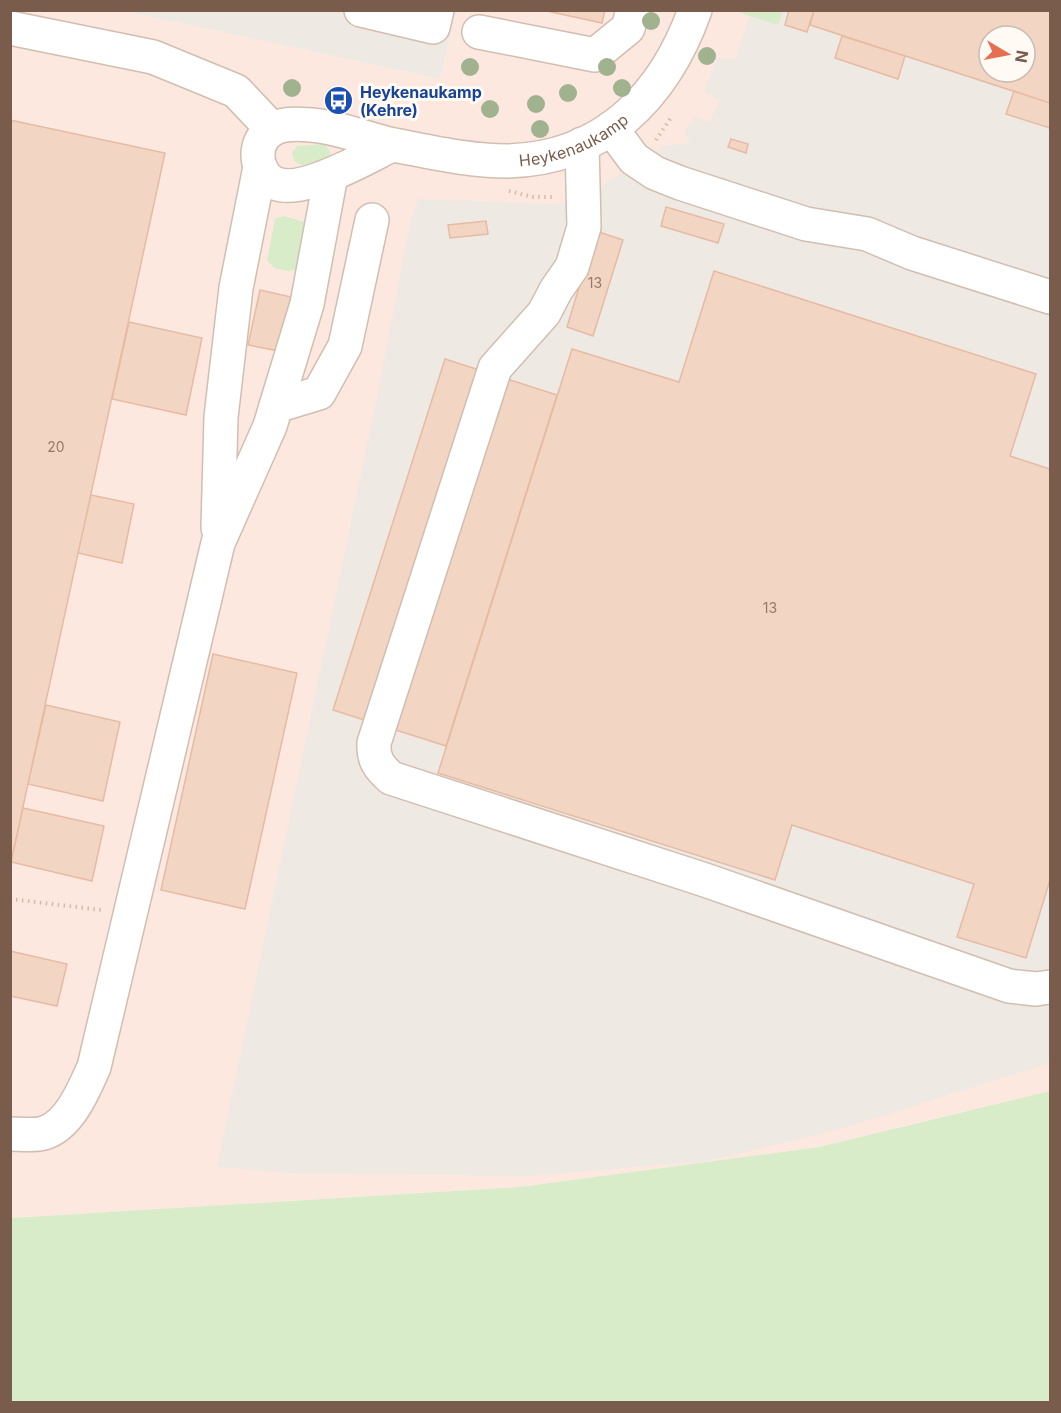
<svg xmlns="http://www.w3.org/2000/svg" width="1061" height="1413" font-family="Inter,sans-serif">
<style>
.commercial{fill:#fde8e0;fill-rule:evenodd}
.industrial{fill:#efe9e4;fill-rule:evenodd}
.green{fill:#d8ecc9}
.building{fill:#f3d5c3;stroke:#e6bba3;stroke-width:1.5;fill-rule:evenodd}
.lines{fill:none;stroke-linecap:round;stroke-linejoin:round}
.minor-casing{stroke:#d1beb0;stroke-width:36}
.path{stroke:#d9b8a5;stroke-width:4;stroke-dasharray:1.5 4.5;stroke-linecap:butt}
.minor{stroke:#fff;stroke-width:33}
.tree{fill:#a0b28e}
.labels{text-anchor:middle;stroke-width:6;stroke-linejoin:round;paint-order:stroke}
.number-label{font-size:14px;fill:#987a6a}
.transit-label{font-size:16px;font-weight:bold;fill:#164399;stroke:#fffaf3;text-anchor:start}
.street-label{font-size:16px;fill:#7a5c4d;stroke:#fffaf3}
</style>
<rect width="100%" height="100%" fill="#fdf6ec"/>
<path class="commercial" d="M11,11H123L440,79L457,11H1050V1091L819,1147L520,1187L11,1218ZM989,36H1025V72H989Z"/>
<path class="industrial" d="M123,11H457L440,79Z
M735,11H1050V1063L837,1130L707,1161L529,1176L289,1173L217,1167L378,392L409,227L418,199L561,204L599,187L662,146L690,143L684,132L695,116L710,122L719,101L704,92L717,57L725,59L736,58L749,16ZM989,36H1025V72H989Z"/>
<path class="green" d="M735,11H783L778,25Z
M324,144L331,152L328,160L302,165L294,161L292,152L297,146Z
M283,216L309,223L300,269L288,271L274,268L267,260L275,219Z
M1050,1091V1402H11V1218L520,1187L819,1147Z"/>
<path class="building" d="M542,10H605L602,23Z
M789,10H814L807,32L785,25Z
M814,10H1050V103L810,25ZM989,36H1025V72H989Z
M842,36L905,56L898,79L835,58Z
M1014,91L1050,103V128L1006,114Z
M10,120L165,153L11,862H10Z
M731,139L748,144L746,153L728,147Z
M666,207L724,224L718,243L661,226Z
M486,221L488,234L450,238L448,225Z
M596,231L623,240L593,336L567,327Z
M714,271L1036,374L1010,456L1050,469V880L1026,958L957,937L974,884L792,825L775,880L438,773L572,349L679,382Z
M260,290L291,297L279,351L248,345Z
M129,322L202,338L186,415L112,399Z
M445,359L557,395L446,746L333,710Z
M91,495L134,504L122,563L78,553Z
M213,654L297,673L245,909L161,890Z
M46,705L120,722L103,801L28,784Z
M23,808L104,826L92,881L11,862Z
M10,951L67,964L57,1006L10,996Z"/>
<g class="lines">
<defs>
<g id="minor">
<path d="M361,10L433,27L437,10"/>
<path d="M10,28L153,57L236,91L272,129"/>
<path d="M479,32L595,55L628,28L633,10"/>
<path d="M611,128L634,159L655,173L680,183L806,224L867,234L912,253L1050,297"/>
<path d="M582,144L584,227L572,267L556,290L544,313L495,368L374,743C373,760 379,767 391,778L705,880L1009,986L1036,989L1050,987"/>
<path id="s1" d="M392,145C366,157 291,203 267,178C253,163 255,137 275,128C286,123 299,124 311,125C339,127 366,139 394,145C431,152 469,161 507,161C603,159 664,97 695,10"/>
<path d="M276,406L319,393L345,346L372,220"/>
<path d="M218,528L221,417L236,288L260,167"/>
<path d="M10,1134C20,1134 34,1136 44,1133C70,1125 84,1089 94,1067L218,543L270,426L276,406L307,304L331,175"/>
</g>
</defs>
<use href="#minor" class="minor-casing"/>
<path class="path" d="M656,140L672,116
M509,191L532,197H555
M10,899L102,910"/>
<use href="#minor" class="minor"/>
</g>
<g class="tree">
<circle cx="651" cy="21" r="9"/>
<circle cx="707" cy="56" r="9"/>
<circle cx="470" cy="67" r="9"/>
<circle cx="607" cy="67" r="9"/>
<circle cx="292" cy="88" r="9"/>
<circle cx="622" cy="88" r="9"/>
<circle cx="568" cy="93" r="9"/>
<circle cx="536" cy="104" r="9"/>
<circle cx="490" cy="109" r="9"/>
<circle cx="540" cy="129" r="9"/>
</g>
<defs>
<symbol id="bus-disc" viewBox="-11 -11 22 22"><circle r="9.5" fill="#1a4fb4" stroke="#fffaf3"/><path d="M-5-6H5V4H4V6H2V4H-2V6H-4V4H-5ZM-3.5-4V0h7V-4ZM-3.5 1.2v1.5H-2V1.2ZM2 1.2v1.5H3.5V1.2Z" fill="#fff"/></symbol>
</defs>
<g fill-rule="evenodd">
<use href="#bus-disc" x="322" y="84" width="33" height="33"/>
</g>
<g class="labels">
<g class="number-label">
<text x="595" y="288">13</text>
<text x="56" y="452">20</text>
<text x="770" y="613">13</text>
</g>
<g class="transit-label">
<text x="360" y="98">Heykenaukamp<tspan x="360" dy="18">(Kehre)</tspan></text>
</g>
<g class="street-label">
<text dy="6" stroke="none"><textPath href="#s1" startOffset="501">Heykenaukamp</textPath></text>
</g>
</g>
<rect width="1061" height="1413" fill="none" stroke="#7a5c4d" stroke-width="24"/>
<g transform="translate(1007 54) rotate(100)"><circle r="28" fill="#fffaf3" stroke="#cabbb1" stroke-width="1.5"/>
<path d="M0-4.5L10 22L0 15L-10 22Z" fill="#e76f51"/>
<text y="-9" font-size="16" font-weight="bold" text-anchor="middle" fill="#7a5c4d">N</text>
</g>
</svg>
